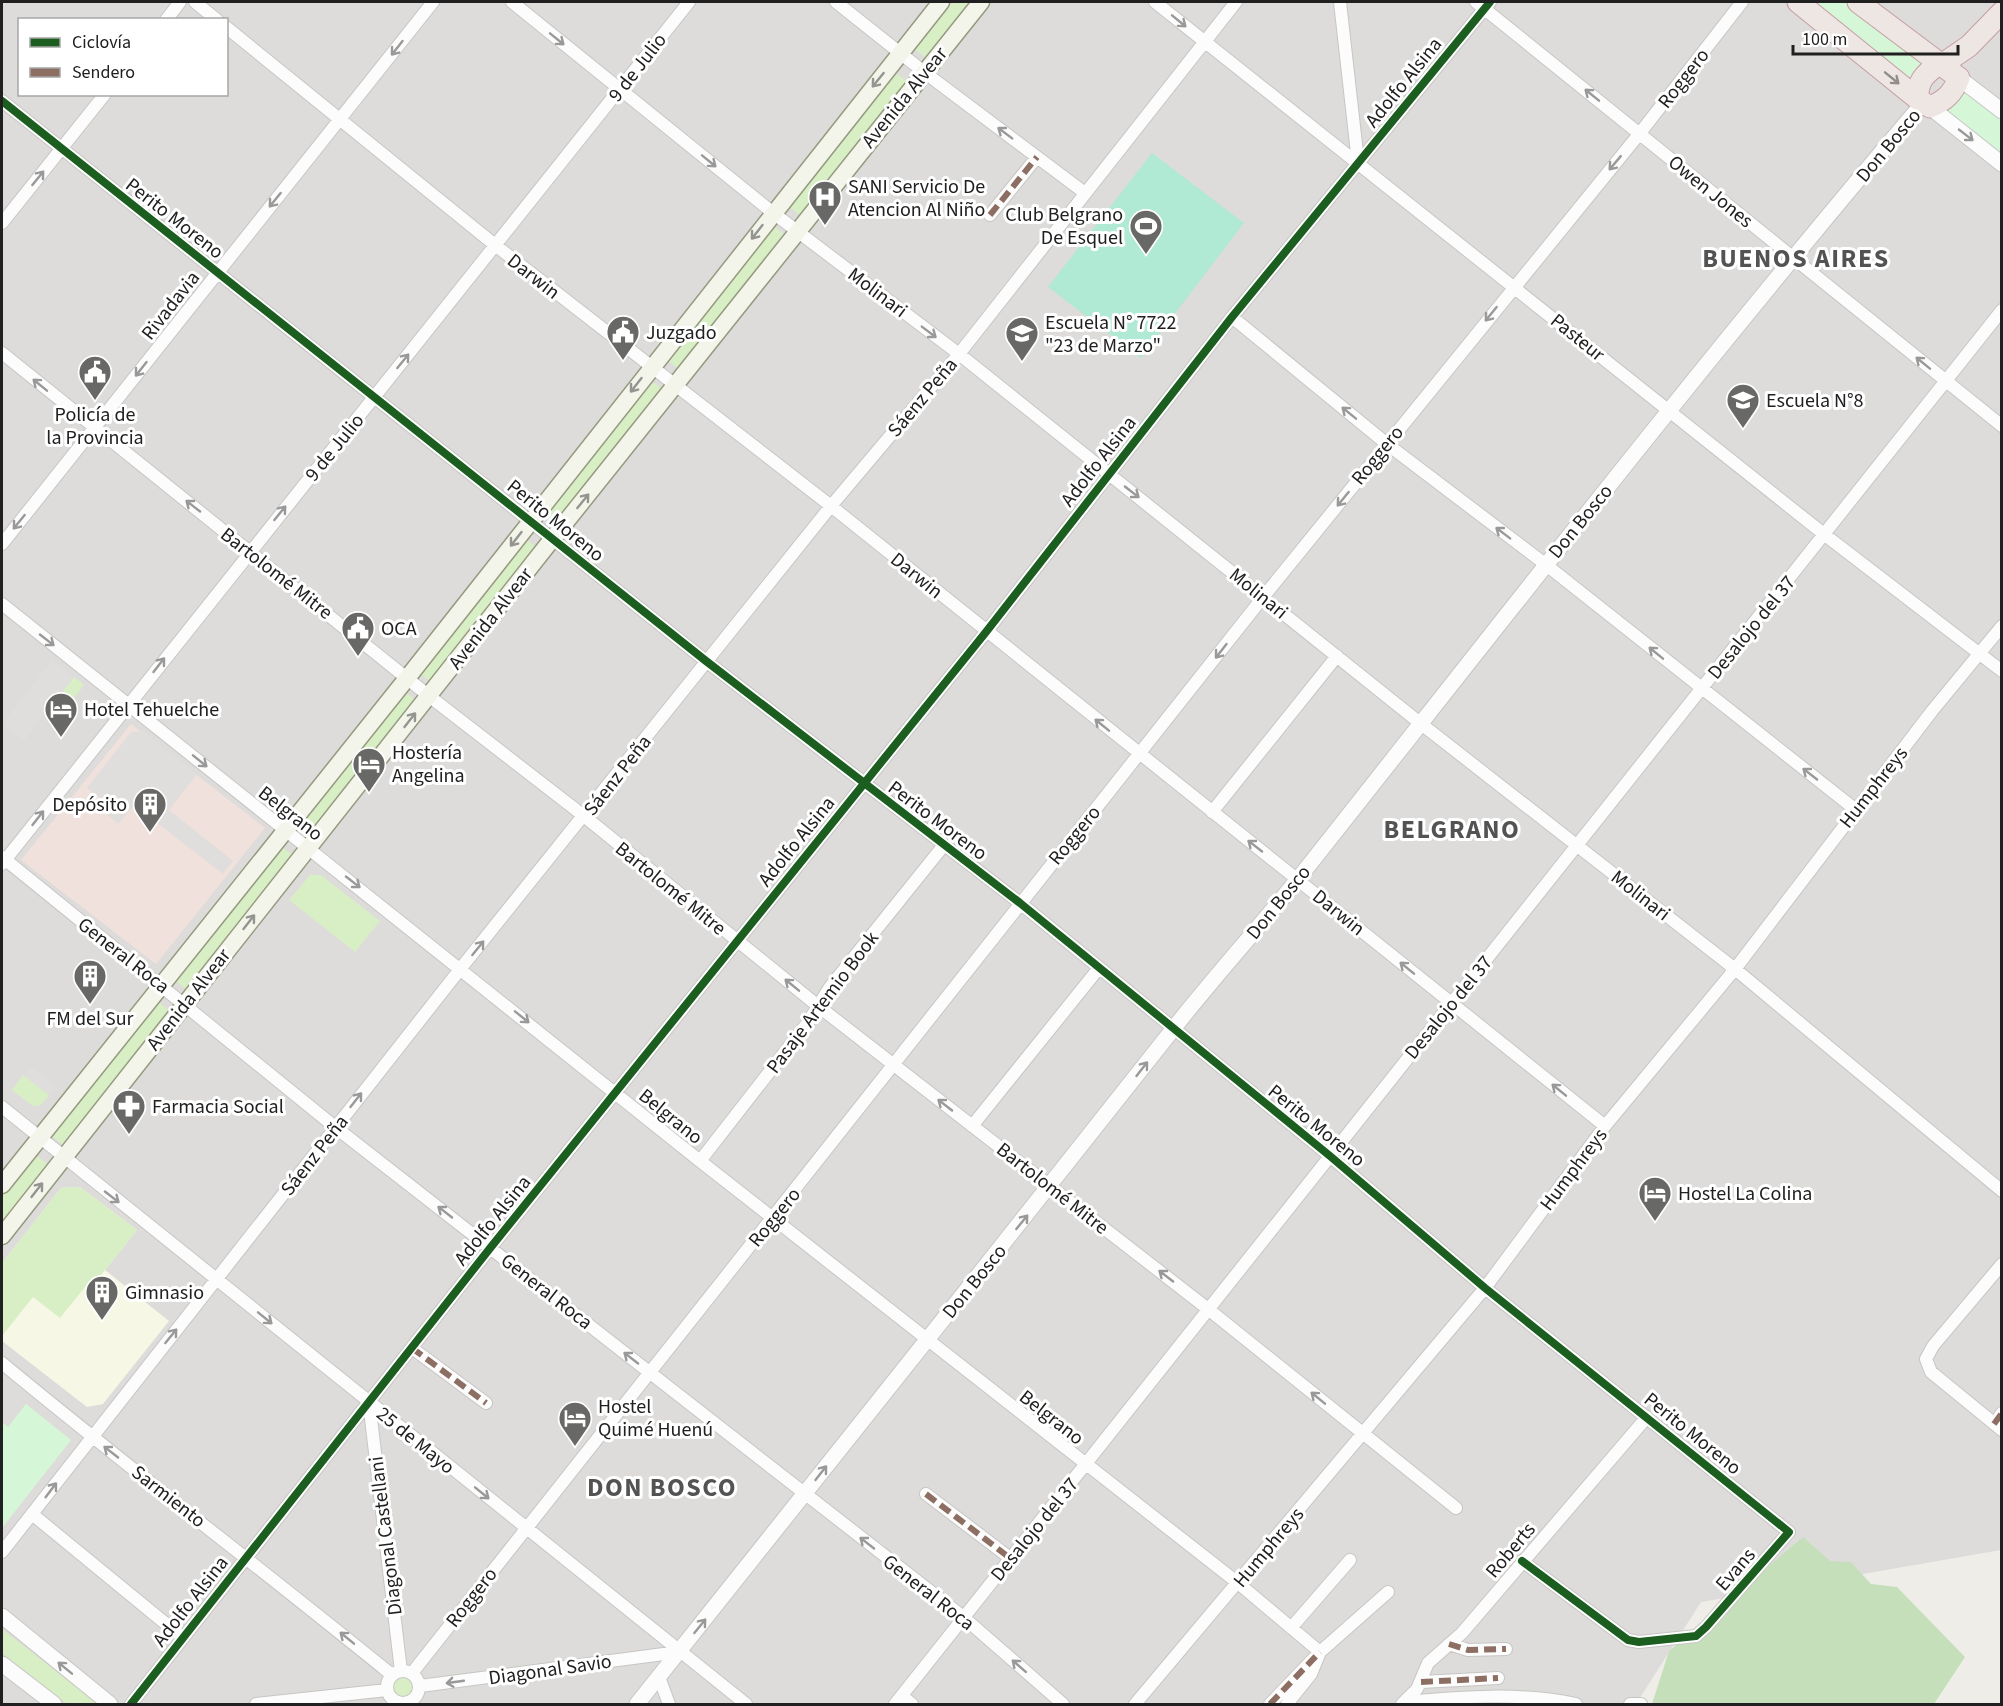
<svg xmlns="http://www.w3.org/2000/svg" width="2003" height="1706" font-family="'Source Sans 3',sans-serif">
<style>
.residential{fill:#dddcda;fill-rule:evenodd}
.commercial{fill:#f1e1dd}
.education{fill:#f6f7e4}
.grass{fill:#d8eec5}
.forest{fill:#c6dfbb}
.park{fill:#d5f6d7}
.pitch{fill:#b0e9d4}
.parking{fill:#dfdedc}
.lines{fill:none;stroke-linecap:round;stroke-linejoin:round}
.minor-casing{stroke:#c7c6c4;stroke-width:14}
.tertiary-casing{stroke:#c7c6c4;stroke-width:17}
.secondary-casing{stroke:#95997f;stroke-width:19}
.trunk-casing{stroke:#c69da6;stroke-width:23}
.minor{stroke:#fcfcfc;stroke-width:12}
.tertiary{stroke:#fcfcfc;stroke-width:15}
.secondary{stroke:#f3f5eb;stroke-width:16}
.trunk{stroke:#eee6e2;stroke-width:21}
.quiet{stroke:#8d6e63;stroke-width:6;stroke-dasharray:12 6;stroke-linecap:butt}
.cycleway-casing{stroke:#fff;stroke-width:11}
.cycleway{stroke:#1b5e20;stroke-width:8}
.oneway{stroke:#999}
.oneway2{stroke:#918d8b}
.oneway3{stroke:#949590}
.labels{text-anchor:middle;stroke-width:6;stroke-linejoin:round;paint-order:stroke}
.street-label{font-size:20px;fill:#202020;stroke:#fff}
.poi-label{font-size:20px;fill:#202020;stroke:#fff;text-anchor:start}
.district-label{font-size:26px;font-weight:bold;letter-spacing:1.5px;fill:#535353;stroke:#fff}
</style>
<rect width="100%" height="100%" fill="#eeede8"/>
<path class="residential" d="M2,2H2001V1550L1701,1602L1636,1704H2ZM20,20H226V94H20Z"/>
<path class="commercial" d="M131,724L265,828L156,964L21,860Z"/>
<path class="education" d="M80,1187L137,1230L105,1270L169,1321L103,1404L87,1407L2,1341V1263L61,1188Z"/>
<path class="grass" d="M953,2H977L930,61L915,49Z
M893,71L908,82L802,217L787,205Z
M770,223L785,235L679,369L664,358Z
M649,379L664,390L558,524L543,513Z
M524,537L538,549L432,683L417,671Z
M74,677L84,685L62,713L52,705Z
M402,690L417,701L310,835L296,824Z
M279,845L294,856L188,991L173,979Z
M310,875H321L380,921L355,952L289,900Z
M156,1000L171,1012L64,1146L50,1134Z
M23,1075L49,1095L41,1105L33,1106L12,1090Z
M34,1154L49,1165L2,1225V1195Z
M80,1187L137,1230L93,1285L89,1282L60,1318L33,1297L2,1336V1263L61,1188Z
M2,1629L98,1704H67L2,1653Z
M392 1687a11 11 0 1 1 22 0a11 11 0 1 1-22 0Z"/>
<path class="forest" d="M1803,1537L1830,1561L1851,1562L1871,1584L1897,1587L1965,1657L1934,1704H1652L1669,1651Z"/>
<path class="park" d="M1810,2H1851L1926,61L1914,81L1907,80Z
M1965,89L2001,118V154L1947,111Z
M26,1404L71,1440L2,1528V1422L8,1427Z"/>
<path class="pitch" d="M1152,153L1244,223L1141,358L1048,287Z"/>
<path class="parking" d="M52,660L74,677L24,741L2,724Z
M143,731L197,774L169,810L233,861L223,874L134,805L118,824L105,813L110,806L87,788L131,732Z
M31,1066L56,1086L49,1095L23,1075Z"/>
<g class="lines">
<defs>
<path id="minor" d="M195,2L217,20
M512,2L772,212L959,354L1420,723L1735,969L2002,1191
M836,2L924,72L1085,193
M1155,2L1825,535L2002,671
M1340,2L1358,162
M1476,2L2002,426
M166,20L180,2
M226,27L495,245L831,506L1605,1126
M2,101L706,661L1020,903L1330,1156L1485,1288L1789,1532L1706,1627L1696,1636L1639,1642L1628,1640L1522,1561
M990,215L1037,157
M2,223L105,94
M1232,317L1387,444L1545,564L1856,810
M2,353L429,696L584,816L818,1006L1208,1309L1456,1508
M2,544L433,2
M2,604L700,1161L1238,1583L1320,1652L1270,1704
M1212,812L1337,656
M2,857L335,1127L962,1616L1063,1704
M2,864L689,2
M2,1107L746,1704
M972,1126L1099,968
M700,1161L809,1021L830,987L944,845
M2002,1264L1933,1346L1926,1359L1931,1372L2002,1430
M412,1348L486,1403
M2,1363C130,1469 263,1570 392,1675
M369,1402L401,1671
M1994,1424L2002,1413
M926,1494L1010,1558
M32,1514L182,1637
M2,1552L461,968L831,506L959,354L1236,2
M1291,1628L1350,1560
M1449,1644L1468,1650L1506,1649
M387 1687a16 16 0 1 1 32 0a16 16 0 1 1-32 0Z
M412,1673L1264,596L1640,133L1742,2
M659,1677L669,1704
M1421,1682L1498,1678
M420,1686L679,1652
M902,1696L912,1704
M1404,1702C1460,1697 1521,1692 1576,1704
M131,1704L491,1247L986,632L1232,317L1490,2
M256,1704L387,1690
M895,1704L2002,310
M1135,1704L1485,1288L1605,1126L1735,969L1932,711L2002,626
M1287,1704L1311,1674L1320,1652L1388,1592
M1402,1704L1417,1689L1428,1663L1462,1633L1647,1417
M1630,1704H1641"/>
<path id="tertiary" d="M1959,78L2002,111
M1930,107L2002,164
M2,1616L110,1704
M2,1664L54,1704
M637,1704C815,1481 993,1257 1170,1033C1212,979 1259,928 1302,874C1507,615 1709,354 1923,103"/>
<path id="secondary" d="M2,1185L408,677L941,2
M2,1236L553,538L981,2"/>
<path id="trunk" d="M1798,2L1918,99L1930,107C1945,101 1953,93 1959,78L1858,2
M1940,66L1969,46L2002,12
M1918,99C1917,82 1924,74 1938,65"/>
</defs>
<use href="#minor" class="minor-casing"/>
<use href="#tertiary" class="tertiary-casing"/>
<use href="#secondary" class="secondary-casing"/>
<use href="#trunk" class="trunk-casing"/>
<use href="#minor" class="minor"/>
<use href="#tertiary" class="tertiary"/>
<use href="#secondary" class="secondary"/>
<use href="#trunk" class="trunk"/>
<path class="quiet" d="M990,215L1037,157
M412,1348L486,1403
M1994,1424L2002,1413
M926,1494L1010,1558
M1449,1644L1468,1650L1506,1649
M1421,1682L1498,1678
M1270,1704L1320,1652"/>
<defs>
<path id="cycleway" d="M2,101L706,661L1020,903L1330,1156L1485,1288L1789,1532L1706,1627L1696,1636L1639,1642L1628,1640L1522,1561
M131,1704L491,1247L986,632L1232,317L1490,2"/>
</defs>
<use href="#cycleway" class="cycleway-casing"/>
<use href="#cycleway" class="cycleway"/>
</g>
<defs><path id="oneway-shaft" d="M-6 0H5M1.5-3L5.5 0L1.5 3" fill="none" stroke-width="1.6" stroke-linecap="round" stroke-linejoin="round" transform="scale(1.5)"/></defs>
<g class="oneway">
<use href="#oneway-shaft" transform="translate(1179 21) rotate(39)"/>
<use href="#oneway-shaft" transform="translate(557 39) rotate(39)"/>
<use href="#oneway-shaft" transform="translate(397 48) rotate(128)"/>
<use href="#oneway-shaft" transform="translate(1592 95) rotate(-141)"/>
<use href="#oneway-shaft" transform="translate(1005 133) rotate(-143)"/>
<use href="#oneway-shaft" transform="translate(1966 135) rotate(38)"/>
<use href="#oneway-shaft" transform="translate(709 161) rotate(39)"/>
<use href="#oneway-shaft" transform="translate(1615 163) rotate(130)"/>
<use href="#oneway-shaft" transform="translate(38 178) rotate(-51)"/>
<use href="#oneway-shaft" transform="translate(275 200) rotate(129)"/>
<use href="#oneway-shaft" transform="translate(1491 314) rotate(129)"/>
<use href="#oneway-shaft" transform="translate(929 332) rotate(37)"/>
<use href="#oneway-shaft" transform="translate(403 361) rotate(-51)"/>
<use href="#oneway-shaft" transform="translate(1923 363) rotate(-141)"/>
<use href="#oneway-shaft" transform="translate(141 369) rotate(128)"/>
<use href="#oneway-shaft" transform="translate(40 385) rotate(-141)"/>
<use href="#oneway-shaft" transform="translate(1349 413) rotate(-141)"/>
<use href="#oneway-shaft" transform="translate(1132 492) rotate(38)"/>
<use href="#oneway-shaft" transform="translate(1343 499) rotate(129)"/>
<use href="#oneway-shaft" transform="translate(193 506) rotate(-142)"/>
<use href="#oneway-shaft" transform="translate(280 513) rotate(-51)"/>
<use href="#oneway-shaft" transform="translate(19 522) rotate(129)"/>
<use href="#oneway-shaft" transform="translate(1503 533) rotate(-143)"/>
<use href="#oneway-shaft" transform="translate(47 640) rotate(38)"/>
<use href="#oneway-shaft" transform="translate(1221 651) rotate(128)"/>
<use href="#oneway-shaft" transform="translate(1656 653) rotate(-141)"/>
<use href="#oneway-shaft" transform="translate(159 665) rotate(-52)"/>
<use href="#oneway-shaft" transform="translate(1102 725) rotate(-141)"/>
<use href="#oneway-shaft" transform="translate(200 761) rotate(39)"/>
<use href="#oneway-shaft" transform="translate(1810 774) rotate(-142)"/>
<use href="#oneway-shaft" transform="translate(38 818) rotate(-52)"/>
<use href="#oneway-shaft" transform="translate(1255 846) rotate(-142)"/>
<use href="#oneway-shaft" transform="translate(353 882) rotate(38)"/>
<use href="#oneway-shaft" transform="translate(478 948) rotate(-51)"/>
<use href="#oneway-shaft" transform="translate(1407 968) rotate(-141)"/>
<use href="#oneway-shaft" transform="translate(792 985) rotate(-141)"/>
<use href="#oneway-shaft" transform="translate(522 1017) rotate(39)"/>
<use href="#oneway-shaft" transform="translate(1142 1069) rotate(-52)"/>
<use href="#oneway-shaft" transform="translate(1559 1090) rotate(-141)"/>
<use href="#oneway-shaft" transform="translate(356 1100) rotate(-52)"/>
<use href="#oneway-shaft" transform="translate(945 1105) rotate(-142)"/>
<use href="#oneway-shaft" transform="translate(112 1197) rotate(38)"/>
<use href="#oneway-shaft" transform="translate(445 1212) rotate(-142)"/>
<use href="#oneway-shaft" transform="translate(1022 1222) rotate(-51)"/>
<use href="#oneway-shaft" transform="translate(1166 1276) rotate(-142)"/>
<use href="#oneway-shaft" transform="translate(265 1318) rotate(39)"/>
<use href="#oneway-shaft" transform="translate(171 1336) rotate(-51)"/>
<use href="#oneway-shaft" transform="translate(631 1358) rotate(-142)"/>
<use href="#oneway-shaft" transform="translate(1318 1398) rotate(-141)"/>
<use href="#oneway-shaft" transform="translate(111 1452) rotate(-142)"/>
<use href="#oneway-shaft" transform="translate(821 1473) rotate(-52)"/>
<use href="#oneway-shaft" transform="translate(51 1490) rotate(-53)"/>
<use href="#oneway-shaft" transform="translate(482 1493) rotate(39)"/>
<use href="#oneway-shaft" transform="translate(867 1543) rotate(-142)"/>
<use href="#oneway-shaft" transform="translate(700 1626) rotate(-51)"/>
<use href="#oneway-shaft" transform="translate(347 1638) rotate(-141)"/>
<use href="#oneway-shaft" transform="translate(1019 1666) rotate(-139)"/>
<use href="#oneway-shaft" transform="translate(65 1668) rotate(-141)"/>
<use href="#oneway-shaft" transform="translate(455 1682) rotate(172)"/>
</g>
<use class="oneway2" href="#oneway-shaft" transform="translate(1892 78) rotate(39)"/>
<g class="oneway3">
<use href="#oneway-shaft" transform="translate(878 80) rotate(129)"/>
<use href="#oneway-shaft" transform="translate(757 232) rotate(128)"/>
<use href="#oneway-shaft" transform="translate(636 385) rotate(128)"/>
<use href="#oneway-shaft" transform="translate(583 501) rotate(-51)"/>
<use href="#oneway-shaft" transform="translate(516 539) rotate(128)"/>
<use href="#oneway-shaft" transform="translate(410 720) rotate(-52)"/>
<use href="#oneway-shaft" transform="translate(249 922) rotate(-52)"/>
<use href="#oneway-shaft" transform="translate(37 1190) rotate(-52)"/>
</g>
<defs>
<symbol id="hospital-pin" viewBox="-11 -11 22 30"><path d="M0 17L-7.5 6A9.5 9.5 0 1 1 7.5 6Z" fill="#686866" stroke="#fff"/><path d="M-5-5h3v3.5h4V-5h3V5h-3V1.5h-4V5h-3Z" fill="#fff"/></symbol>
<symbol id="stadium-pin" viewBox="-11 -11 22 30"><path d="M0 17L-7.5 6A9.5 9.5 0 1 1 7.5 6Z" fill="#686866" stroke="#fff"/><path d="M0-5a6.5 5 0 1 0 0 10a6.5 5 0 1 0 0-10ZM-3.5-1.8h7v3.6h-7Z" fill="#fff"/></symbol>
<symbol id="civic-pin" viewBox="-11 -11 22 30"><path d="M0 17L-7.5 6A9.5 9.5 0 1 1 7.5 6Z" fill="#686866" stroke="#fff"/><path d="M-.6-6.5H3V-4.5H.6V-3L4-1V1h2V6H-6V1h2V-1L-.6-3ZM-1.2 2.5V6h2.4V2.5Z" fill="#fff"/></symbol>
<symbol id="school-pin" viewBox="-11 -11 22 30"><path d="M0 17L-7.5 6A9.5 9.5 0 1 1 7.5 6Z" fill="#686866" stroke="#fff"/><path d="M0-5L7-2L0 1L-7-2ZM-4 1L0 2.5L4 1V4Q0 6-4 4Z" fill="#fff"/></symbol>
<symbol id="hotel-pin" viewBox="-11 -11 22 30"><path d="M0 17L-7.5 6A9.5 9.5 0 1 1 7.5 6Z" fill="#686866" stroke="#fff"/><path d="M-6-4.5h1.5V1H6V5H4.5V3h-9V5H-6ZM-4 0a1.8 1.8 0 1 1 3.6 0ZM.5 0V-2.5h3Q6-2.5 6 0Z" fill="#fff"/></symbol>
<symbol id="building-pin" viewBox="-11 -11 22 30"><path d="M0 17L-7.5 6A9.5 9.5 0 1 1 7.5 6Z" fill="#686866" stroke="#fff"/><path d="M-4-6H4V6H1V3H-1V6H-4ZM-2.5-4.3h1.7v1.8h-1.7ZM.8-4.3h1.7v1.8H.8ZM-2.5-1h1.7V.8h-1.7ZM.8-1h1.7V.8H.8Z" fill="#fff"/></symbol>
<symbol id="pharmacy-pin" viewBox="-11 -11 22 30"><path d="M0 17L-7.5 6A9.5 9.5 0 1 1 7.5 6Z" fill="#686866" stroke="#fff"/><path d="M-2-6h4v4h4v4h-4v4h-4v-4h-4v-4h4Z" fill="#fff"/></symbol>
</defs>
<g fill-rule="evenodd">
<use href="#hospital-pin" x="806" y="178" width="38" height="52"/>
<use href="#stadium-pin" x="1127" y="207" width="38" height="52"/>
<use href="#civic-pin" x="604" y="313" width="38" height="52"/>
<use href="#school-pin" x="1003" y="314" width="38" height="52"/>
<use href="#civic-pin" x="76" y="353" width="38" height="52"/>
<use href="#school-pin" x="1724" y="381" width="38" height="52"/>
<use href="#civic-pin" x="339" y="609" width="38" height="52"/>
<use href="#hotel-pin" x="42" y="690" width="38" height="52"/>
<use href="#hotel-pin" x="350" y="745" width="38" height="52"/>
<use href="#building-pin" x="131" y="785" width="38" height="52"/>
<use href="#building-pin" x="71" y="957" width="38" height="52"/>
<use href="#pharmacy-pin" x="110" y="1087" width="38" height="52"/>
<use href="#hotel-pin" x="1636" y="1174" width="38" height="52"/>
<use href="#building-pin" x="83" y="1273" width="38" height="52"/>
<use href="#hotel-pin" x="556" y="1399" width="38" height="52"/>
</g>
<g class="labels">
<g class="street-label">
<text transform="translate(637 67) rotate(-52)" y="7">9 de Julio</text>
<text transform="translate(1683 78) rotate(-52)" y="7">Roggero</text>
<text transform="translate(1403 82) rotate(-51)" y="7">Adolfo Alsina</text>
<text transform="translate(904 97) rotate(-51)" y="7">Avenida Alvear</text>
<text transform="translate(1888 145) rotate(-50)" y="7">Don Bosco</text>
<text transform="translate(1711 191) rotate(39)" y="7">Owen Jones</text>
<text transform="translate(175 218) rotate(38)" y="7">Perito Moreno</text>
<text transform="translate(534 276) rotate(38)" y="7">Darwin</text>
<text transform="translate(878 292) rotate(37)" y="7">Molinari</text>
<text transform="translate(170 305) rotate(-52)" y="7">Rivadavia</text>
<text transform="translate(1578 337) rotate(39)" y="7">Pasteur</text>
<text transform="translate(922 397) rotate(-50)" y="7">Sáenz Peña</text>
<text transform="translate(334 447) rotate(-51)" y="7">9 de Julio</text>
<text transform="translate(1377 455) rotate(-51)" y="7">Roggero</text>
<text transform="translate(1098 461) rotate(-52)" y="7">Adolfo Alsina</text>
<text transform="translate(556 520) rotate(39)" y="7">Perito Moreno</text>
<text transform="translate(1580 521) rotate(-51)" y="7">Don Bosco</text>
<text transform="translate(277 573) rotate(38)" y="7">Bartolomé Mitre</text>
<text transform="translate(917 575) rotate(39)" y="7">Darwin</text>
<text transform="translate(1259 593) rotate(39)" y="7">Molinari</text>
<text transform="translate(490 618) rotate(-52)" y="7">Avenida Alvear</text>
<text transform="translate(1751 627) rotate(-51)" y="7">Desalojo del 37</text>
<text transform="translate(617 775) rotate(-52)" y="7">Sáenz Peña</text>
<text transform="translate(1873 787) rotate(-52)" y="7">Humphreys</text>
<text transform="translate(291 813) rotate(38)" y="7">Belgrano</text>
<text transform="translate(938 820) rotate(37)" y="7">Perito Moreno</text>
<text transform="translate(1074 835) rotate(-51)" y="7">Roggero</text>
<text transform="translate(796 841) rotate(-51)" y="7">Adolfo Alsina</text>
<text transform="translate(671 888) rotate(39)" y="7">Bartolomé Mitre</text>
<text transform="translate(1641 895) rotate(38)" y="7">Molinari</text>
<text transform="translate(1278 902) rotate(-51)" y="7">Don Bosco</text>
<text transform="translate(1339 912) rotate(39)" y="7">Darwin</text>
<text transform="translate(124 955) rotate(38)" y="7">General Roca</text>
<text transform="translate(188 999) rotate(-52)" y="7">Avenida Alvear</text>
<text transform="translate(822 1002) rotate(-53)" y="7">Pasaje Artemio Book</text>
<text transform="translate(1448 1007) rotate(-51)" y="7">Desalojo del 37</text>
<text transform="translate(671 1116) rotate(39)" y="7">Belgrano</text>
<text transform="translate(1317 1125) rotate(39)" y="7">Perito Moreno</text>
<text transform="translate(314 1155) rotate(-52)" y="7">Sáenz Peña</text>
<text transform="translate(1573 1169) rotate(-53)" y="7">Humphreys</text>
<text transform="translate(1053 1188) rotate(38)" y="7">Bartolomé Mitre</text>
<text transform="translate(774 1217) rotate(-51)" y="7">Roggero</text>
<text transform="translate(492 1220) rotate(-51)" y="7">Adolfo Alsina</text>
<text transform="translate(974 1281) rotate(-51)" y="7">Don Bosco</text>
<text transform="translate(547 1291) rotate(38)" y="7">General Roca</text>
<text transform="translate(1052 1417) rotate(38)" y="7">Belgrano</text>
<text transform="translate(1693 1433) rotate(39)" y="7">Perito Moreno</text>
<text transform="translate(416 1440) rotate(39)" y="7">25 de Mayo</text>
<text transform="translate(169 1496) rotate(38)" y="7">Sarmiento</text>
<text transform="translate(1034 1529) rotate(-51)" y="7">Desalojo del 37</text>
<text transform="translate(385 1536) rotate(-97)" y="7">Diagonal Castellani</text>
<text transform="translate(1268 1547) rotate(-50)" y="7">Humphreys</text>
<text transform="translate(1510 1550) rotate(-50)" y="7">Roberts</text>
<text transform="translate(1735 1569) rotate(-49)" y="7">Evans</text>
<text transform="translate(929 1592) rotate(38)" y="7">General Roca</text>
<text transform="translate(471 1597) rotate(-52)" y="7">Roggero</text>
<text transform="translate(190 1601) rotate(-52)" y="7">Adolfo Alsina</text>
<text transform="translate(550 1669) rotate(-8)" y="7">Diagonal Savio</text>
</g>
<g class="poi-label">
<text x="848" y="193">SANI Servicio De<tspan x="848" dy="23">Atencion Al Niño</tspan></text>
<text x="1123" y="221" text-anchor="end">Club Belgrano<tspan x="1123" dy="23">De Esquel</tspan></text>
<text x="1045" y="329">Escuela N° 7722<tspan x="1045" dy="23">"23 de Marzo"</tspan></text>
<text x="646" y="339">Juzgado</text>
<text x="1766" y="407">Escuela N°8</text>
<text x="95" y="421" text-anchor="middle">Policía de<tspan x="95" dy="23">la Provincia</tspan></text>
<text x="381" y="635">OCA</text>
<text x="84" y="716">Hotel Tehuelche</text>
<text x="392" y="759">Hostería<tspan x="392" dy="23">Angelina</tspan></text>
<text x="127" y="811" text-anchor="end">Depósito</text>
<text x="90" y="1025" text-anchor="middle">FM del Sur</text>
<text x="152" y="1113">Farmacia Social</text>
<text x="1678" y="1200">Hostel La Colina</text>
<text x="125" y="1299">Gimnasio</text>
<text x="598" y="1413">Hostel<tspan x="598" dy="23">Quimé Huenú</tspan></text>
</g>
<g class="district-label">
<text x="1796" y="267">BUENOS AIRES</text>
<text x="1452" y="838">BELGRANO</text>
<text x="662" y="1496">DON BOSCO</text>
</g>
</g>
<rect width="2003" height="1706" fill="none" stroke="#202020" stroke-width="6"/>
<rect x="18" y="18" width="210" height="78" fill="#ffffff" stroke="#a6a6a6" stroke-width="1.5"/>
<rect x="30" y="38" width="30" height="9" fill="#1b5e20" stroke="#a6a6a6" stroke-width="1.5"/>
<text x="72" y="48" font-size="18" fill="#202020">Ciclovía</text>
<rect x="30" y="68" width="30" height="9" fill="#8d6e63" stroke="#a6a6a6" stroke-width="1.5"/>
<text x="72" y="78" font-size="18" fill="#202020">Sendero</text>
<path d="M1793 45v9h165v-9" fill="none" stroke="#202020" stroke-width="3"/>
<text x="1802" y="45" font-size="18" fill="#202020" stroke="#ffffff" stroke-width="4.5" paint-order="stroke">100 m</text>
</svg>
